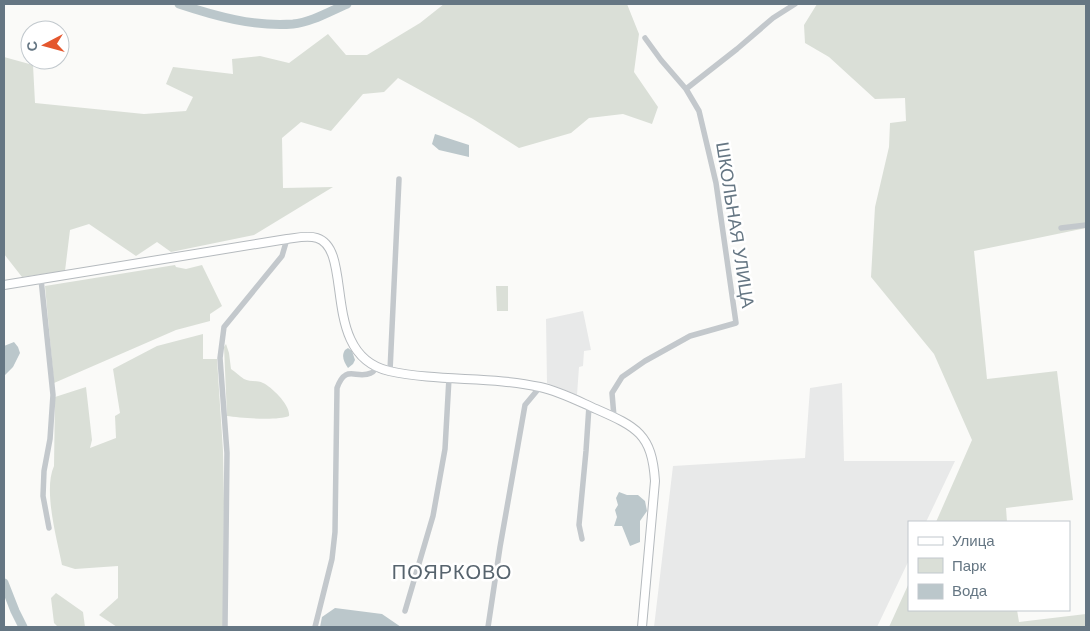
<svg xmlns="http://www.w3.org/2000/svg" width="1090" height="631" font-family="Arial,sans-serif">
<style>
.built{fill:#e8e9e9}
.green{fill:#dadfd7}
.water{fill:#bbc7cb}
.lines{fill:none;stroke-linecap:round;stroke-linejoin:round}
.river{stroke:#bbc7cb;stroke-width:9}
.major-casing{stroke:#b5babe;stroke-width:10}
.minor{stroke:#c3c8cc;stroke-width:5.5}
.major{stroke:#fff;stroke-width:8}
.labels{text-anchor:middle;stroke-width:5;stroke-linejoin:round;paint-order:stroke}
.street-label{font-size:18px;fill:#657683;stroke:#fff}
.quarter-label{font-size:20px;letter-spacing:1px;fill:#57646e;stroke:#fff}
</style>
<rect width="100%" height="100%" fill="#fafaf8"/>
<path class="built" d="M583,311L591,350L584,351L583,366L579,367L577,395L547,383L546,319Z
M842,383L844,461H955L926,522H909V560L877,627H654L673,466L805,458L810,388Z"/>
<path class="green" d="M444,4H627L639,34L634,72L658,107L652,124L623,114L589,118L571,133L519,148L473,119L398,78L384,92L363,94L331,131L301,122L282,138L283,188L333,187L254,235L171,252L157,242L136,256L89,224L70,230L65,271L22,277L4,254V57L33,65L35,103L144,114L186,111L193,97L166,84L173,67L233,74L232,59L260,56L289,63L328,34L346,55H367L420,23Z
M817,4H1086V228L974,251L987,379L1057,371L1073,500L1006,508L1007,522H936L972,440L934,354L871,277L875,207L889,147L890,123L906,121L905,98L875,99L829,57L805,43L804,25Z
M175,265L176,267L186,269L202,265L222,306L210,314V321L176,330L54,383L45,286Z
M496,286H508V311H497Z
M203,334V359H217L223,451L224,502L223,627H117L99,615L118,598V566L75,569L62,565C57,539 43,490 54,466L55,397L86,387L92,440L90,448L116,438L115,416L120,413L113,369L157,346Z
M226,344L229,353L231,369C236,372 239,376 244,379C249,382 257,380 263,383C272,387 291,406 289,416C277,421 241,418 227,416L224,347Z
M909,583V610H1017L1019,622L1086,614V627H889Z
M56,593L83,612L85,627H58L54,623L51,598Z"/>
<path class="water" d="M435,134L469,145V157L439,150L432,144Z
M14,342L18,347L20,353L13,367L4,376V346Z
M348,348L352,351L355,360L353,364L348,368C344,362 341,356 345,350Z
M619,492L627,495H638L645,501L647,511L640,521V542L630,546L622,526H614L617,517L615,510L618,505L616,498Z
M335,608L382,614L401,627H320L322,617Z"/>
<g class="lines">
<path class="river" d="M179,4C215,16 254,27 293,24C312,22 330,11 347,4
M4,583L15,611L23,627"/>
<defs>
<path id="major" d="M4,285L287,239C296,238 307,235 317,238C355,250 319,355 389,371C439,382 491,376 540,387C559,391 578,401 596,409C637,427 652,434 655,481L642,627"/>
</defs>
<use href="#major" class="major-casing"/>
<path class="minor" d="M686,89L737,49L773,18L795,4
M1061,228L1086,225
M41,279L53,395L50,439L44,471L43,496L49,528
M390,371L399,179
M614,417L612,393L622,377L645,361L690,336L736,323L716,183L699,111L686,89L661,60L645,38
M582,539L579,525L586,451L589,406
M405,611L433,516L445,449L449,378
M225,627L227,453L220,358L224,327L282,256L287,239
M315,627L332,559L335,532L337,388C346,363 356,380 371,373C374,372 375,369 377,367
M488,627L500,547L525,405L540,387"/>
<use href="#major" class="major"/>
</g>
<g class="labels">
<g class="street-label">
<text transform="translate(735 225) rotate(81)" y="6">ШКОЛЬНАЯ УЛИЦА</text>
</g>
<g class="quarter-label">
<text x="452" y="579">ПОЯРКОВО</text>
</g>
</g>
<rect width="1090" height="631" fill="none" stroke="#657683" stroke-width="10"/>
<rect x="908" y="521" width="162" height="90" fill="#ffffff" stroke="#c1c8cd"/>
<rect x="918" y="537" width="25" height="8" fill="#ffffff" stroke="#c1c8cd"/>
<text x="952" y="546" font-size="15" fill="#657683">Улица</text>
<rect x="918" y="558" width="25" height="15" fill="#dadfd7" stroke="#c1c8cd"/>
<text x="952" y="571" font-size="15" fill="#657683">Парк</text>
<rect x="918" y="584" width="25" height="15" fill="#bbc7cb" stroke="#c1c8cd"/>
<text x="952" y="596" font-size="15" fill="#657683">Вода</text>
<g transform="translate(45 45) rotate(264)"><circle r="24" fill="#ffffff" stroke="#c1c8cd"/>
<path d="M0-4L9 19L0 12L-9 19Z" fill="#e4572e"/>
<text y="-8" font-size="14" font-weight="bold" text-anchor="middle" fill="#657683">С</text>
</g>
</svg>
